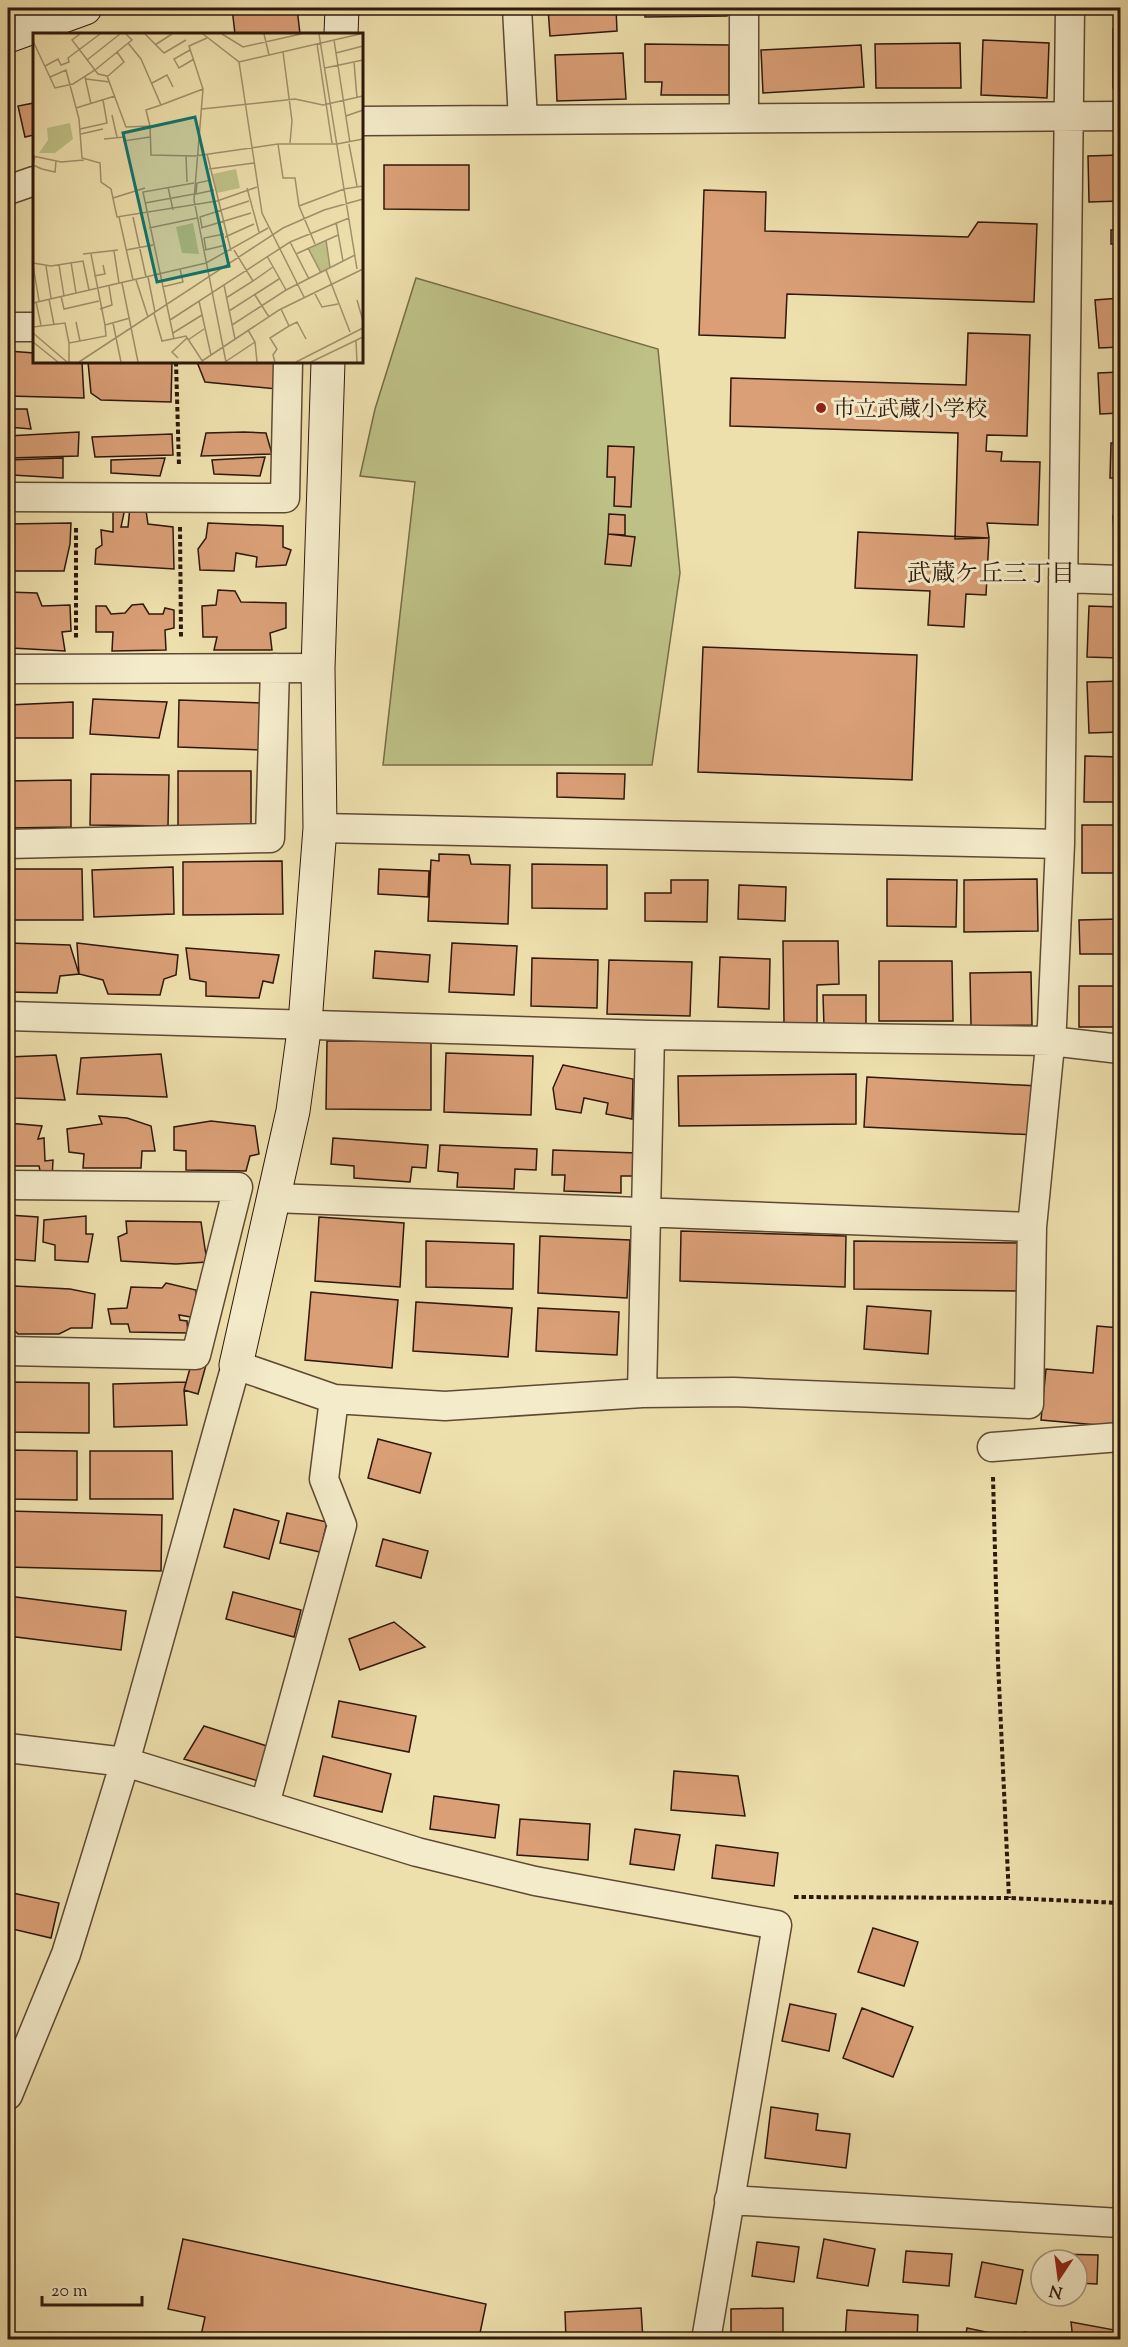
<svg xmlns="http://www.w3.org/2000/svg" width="1128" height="2347" font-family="'Sorts Mill Goudy','Noto Serif JP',serif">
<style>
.green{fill:#bec186;stroke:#766c48;stroke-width:1.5}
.building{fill:#da9f77;stroke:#2f170b;stroke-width:1.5}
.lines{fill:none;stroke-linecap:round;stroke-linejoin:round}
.street-casing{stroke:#5f4934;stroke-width:31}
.secondary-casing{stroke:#2f170b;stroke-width:35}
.path{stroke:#2f170b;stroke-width:4;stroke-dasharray:4.5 3;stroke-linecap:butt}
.street{stroke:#f4ebca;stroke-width:28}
.secondary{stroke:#f4ebca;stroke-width:33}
.poi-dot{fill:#8f2418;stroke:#f4ebca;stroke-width:2}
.labels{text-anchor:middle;stroke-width:6;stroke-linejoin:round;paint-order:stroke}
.poi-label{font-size:22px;fill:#2f170b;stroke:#f4ebca;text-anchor:start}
.neighbourhood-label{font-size:24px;fill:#2f170b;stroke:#f4ebca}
.inset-road{fill:none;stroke:#a2906c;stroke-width:1.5}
.view{fill:#0f766e;fill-opacity:0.15;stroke:#0f766e;stroke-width:3}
.inset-edge{fill:none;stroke:#2f170b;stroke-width:3}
</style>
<rect width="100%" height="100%" fill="#eee0ad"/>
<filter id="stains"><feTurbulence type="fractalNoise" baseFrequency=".00333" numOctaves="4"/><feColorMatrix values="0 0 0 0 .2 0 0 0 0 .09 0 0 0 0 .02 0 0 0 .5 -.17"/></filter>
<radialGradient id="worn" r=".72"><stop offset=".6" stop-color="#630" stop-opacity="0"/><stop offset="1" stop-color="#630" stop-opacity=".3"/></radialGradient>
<path class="green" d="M416,278L658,349L680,573L652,765H383L415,482L360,476L375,409Z"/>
<path class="building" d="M232,8H297L300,34H235Z
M548,8H616L617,31L550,36Z
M645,8H727V16L645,17Z
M777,8H865L777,13Z
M1113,29H1120V88H1113Z
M983,40L1049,43L1047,98L981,95Z
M960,43L961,88H876L875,44Z
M645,44L729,45V95H661L662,82H645Z
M861,45L864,87L763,93L761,50Z
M623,53L626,99L557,101L555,55Z
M34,103V135L25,137L18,106Z
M1120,155V201L1089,202L1088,156Z
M384,165H469V210L384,209Z
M704,190L766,192L765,231L968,237L978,222L1037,224L1034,302L787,294L785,338L699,335Z
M1111,230H1120V269V244H1111Z
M1120,298V347L1099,348L1095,300Z
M968,333L1030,335L1027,436L987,435L986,451L1002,452L1001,461L1040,462L1038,525L987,523L989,538L955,539L958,433L730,426L731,378L966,385Z
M8,351L34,353V362H82L84,398L8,396Z
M88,362H172L171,402L101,400L91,393Z
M197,362H278L277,389L205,382Z
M1120,372V413L1100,414L1098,373Z
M8,409H27L31,429L8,427Z
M79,432L78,456L8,458V436Z
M244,432L266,433L272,454L201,456L206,433Z
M172,434L173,455L95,457L92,437Z
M1111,443H1120V478H1110Z
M608,446L634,447L631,507L614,506L615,477H607Z
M265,457L260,476L214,474L212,460Z
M63,458V478L12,475L8,469V460Z
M165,458L160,476L111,473V460Z
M145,504L148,524L173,527L174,569L95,564L96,549L102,545L101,530L113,532V511L125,508L121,527H128L130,507Z
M609,514L625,515V535L608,534Z
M1120,515V548H1115L1113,516Z
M71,523L70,544L64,571H8V524Z
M208,523L283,526V547L291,550L286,565L256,567L257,557L236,553L234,571L200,570L198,549L206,538Z
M858,532L989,538L986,595L966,594L964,627L928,625L930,591L855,588Z
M608,534L635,537L631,566L605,564Z
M218,590L235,591L241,602L286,603V628L270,633L272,650H214L217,637H203L202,606L216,605Z
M8,592L37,593L42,606L70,605L71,631L62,632L65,651L12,648L13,631H8Z
M143,604L149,614H163L165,608L174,610V628L165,630L166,650L112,651L113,632H96V606H106L111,614L125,613L132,605Z
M1089,606L1120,607V658L1087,657Z
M703,647L917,655L912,780L698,772Z
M1120,681V732L1089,733L1087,682Z
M93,699L167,702L159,738L90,734Z
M179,700L264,703L263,750L178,747Z
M73,702V738H8V705Z
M1085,756L1120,757V802H1084Z
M178,771H251V826L178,827Z
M557,773L625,774L624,799L557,797Z
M91,774L169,775L168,826L90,825Z
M71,780V827L8,828V781Z
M1082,825H1120V873H1082Z
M439,854L469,855L471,864L510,865L508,924L428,921L431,860L439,861Z
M282,861L283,914L183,915V862Z
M532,864L607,865V909L532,908Z
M173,867L174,914L94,917L92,870Z
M8,869H82L83,920H8Z
M379,869L429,871L428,897L378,894Z
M887,879L957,880L956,927L887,926Z
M1037,879L1038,931L964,932V880Z
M671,880H708L707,922L645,921V893H671Z
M739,885L786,887L785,921L738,919Z
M1120,919V954H1080L1079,920Z
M783,941H838L839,984L817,985V1023H784Z
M8,943L70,945L79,974L60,976L57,993L8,992Z
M77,943L178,955L176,975L164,979L160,995L108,994L103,980L79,974Z
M452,943L517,946L514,995L449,992Z
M186,948L279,955L273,983L263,981L259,998L206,996V982L190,979Z
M375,951L430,955L428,982L373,978Z
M720,957L770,959L769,1009L718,1007Z
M532,958L598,960L597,1008L531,1006Z
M609,960L692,962L690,1016L607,1014Z
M879,961H952L953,1021H879Z
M1031,972L1032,1025L971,1026L970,973Z
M1079,986H1120V1027H1079Z
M823,995H866V1026L824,1027Z
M327,1041H431V1110L326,1109Z
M446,1053L533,1056L531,1115L444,1112Z
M161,1054L167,1097L77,1094L81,1058Z
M56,1055L65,1100L15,1098L8,1087V1057Z
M563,1065L633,1079L632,1119L606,1114L608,1103L584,1098L581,1113L556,1109L553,1088Z
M856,1074V1124L679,1126L678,1076Z
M867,1077L1038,1086L1036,1135L864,1127Z
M99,1116L127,1118L151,1126L155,1151H142L141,1168H83L84,1154L69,1152L67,1129L102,1124Z
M211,1121L255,1126L259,1154L250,1156L246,1171L186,1170V1151L174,1150V1127Z
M8,1123L42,1126L38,1139L44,1138L45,1161L53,1160L52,1179L41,1176L39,1166H8Z
M333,1138L428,1145L426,1168L412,1167L410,1182L354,1178V1166L331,1164Z
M440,1145L537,1149L536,1170L515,1169L514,1189L457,1187L458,1173L438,1171Z
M553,1150L637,1153L636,1176H621V1193L564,1191L565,1175H552Z
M8,1215L38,1217L35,1261L8,1259Z
M86,1216V1234H93L88,1262L55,1260V1245L43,1242L44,1220Z
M319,1217L404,1223L400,1287L315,1281Z
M126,1221L201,1222L207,1262L176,1264L121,1261L118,1237L127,1233Z
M681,1231L846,1236L845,1287L680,1281Z
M540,1236L630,1240L627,1298L538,1293Z
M426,1241L514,1244L513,1289L426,1287Z
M854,1241L1025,1243L1024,1291L854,1289Z
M166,1283L196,1290L197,1318L179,1315L180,1320L187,1321L188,1333L130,1332L128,1324H111L108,1309L127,1308L131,1287L162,1288Z
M14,1286L70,1289L95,1294L92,1328H71L59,1334H18L13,1329H8V1291L14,1290Z
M311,1292L398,1300L392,1368L305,1360Z
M416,1302L512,1308L508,1357L413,1351Z
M867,1306L931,1311L928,1354L864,1349Z
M538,1308L619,1312L617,1355L536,1351Z
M1097,1326L1120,1328V1427L1041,1420L1046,1369L1093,1373Z
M192,1361L206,1365L198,1394L184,1390Z
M8,1382L89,1383V1433L8,1432Z
M186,1382L184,1390L187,1425L114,1427L113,1384Z
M378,1439L431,1453L420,1493L368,1478Z
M8,1450L77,1451V1500L8,1499Z
M90,1451H172L173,1499H90Z
M234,1509L279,1521L269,1559L224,1547Z
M8,1511L162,1515L161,1571L8,1567Z
M287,1513L327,1522L320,1552L280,1543Z
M383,1539L428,1551L421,1578L376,1566Z
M233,1592L301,1610L294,1637L226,1619Z
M8,1596L126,1611L121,1650L8,1636Z
M394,1622L425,1647L360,1670L349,1639Z
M339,1701L416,1716L409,1752L332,1737Z
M204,1726L267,1746L265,1783L184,1759Z
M323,1756L391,1774L382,1812L314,1796Z
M674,1771L738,1776L745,1816L671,1810Z
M434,1796L499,1805L495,1838L430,1829Z
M520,1819L590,1824L588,1860L517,1855Z
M635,1829L680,1835L674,1870L630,1864Z
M716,1845L778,1853L774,1886L712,1878Z
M8,1892L59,1903L51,1938L8,1928Z
M873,1928L918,1942L904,1986L858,1972Z
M790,2004L836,2014L829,2051L782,2041Z
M862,2008L913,2027L893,2077L843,2058Z
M771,2107L818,2114L816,2130L850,2134L846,2168L765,2158Z
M183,2239L486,2304L479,2338L488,2340H200L205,2317L168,2309Z
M824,2239L875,2249L868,2286L817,2278Z
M757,2242L799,2247L794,2282L752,2276Z
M906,2251L952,2254L949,2286L903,2282Z
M1057,2254L1098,2255L1097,2284L1077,2283V2260H1057Z
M982,2262L1023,2270L1016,2304L975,2297Z
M641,2308L643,2340H566L565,2312Z
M783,2308V2340H731V2309Z
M847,2310L918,2315L917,2340H845Z
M1071,2322L1120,2331V2340H1073Z
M967,2328L1010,2337V2340H965Z
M1024,2332L1058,2338V2340H1023Z"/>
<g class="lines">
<defs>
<path id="street" d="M517,8L523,120
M744,118V8
M362,121L1120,116
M8,190L34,181
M8,327H34
M8,497L285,498L288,362
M1063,578L1120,580
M8,669L318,668
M320,828L1060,844
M8,844L270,838L275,668
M8,1016L650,1035L1051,1041L1120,1049
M8,1185L238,1187L196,1355L8,1351
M273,1198L1032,1227
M642,1393L650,1035
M992,1447L1120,1437
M8,1748L125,1762L417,1852L535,1881L777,1925L706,2340
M265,1804L342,1525L324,1479L334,1399
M8,2095L66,1954L125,1762L236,1365L334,1399L445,1406L642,1393L734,1392L1029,1404L1032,1227L1052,1025L1060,844L1070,8
M729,2200L1120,2223"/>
<path id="secondary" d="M341,34L342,8
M8,36L85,8
M236,1365L293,1111L305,1023L320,828L318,668L328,362"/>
</defs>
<use href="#street" class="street-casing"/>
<use href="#secondary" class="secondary-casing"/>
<path class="path" d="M176,362L179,466
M180,527L181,637
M76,528V638
M993,1477L998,1662L1009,1898
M794,1897L1009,1898L1120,1903"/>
<use href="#street" class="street"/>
<use href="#secondary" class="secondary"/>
</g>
<circle class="poi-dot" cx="821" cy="408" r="6"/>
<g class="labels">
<g class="poi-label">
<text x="833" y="416">市立武蔵小学校</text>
</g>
<g class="neighbourhood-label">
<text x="991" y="581">武蔵ケ丘三丁目</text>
</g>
</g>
<g transform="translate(33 33)">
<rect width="330" height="330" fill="#eee0ad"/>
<path d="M37,90L40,106L22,120H6L15,107L14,95ZM203,136L207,155L184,160L180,141ZM160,190L166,221L149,220L143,194ZM293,207L297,235L288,240L275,215Z" fill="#bec186"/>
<path class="inset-road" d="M47,1L39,7L65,41L74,43L93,94L117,93L118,122L162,123L245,111H304L330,106M112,1L131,20L153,7M170,1L206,29L229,180L271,264M189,1L210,14L268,1M231,1L236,22M286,1L311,156L330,153M174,5L156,13L170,56L161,167L193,329M301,7L317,110M0,8L22,55L40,51L62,37L99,7L93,1M95,10L108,26L128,72L170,56M284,11L299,110M122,12L139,1M157,17L141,26L146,35L161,26M250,19L259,88L257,110M303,20L330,13M54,27L87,1M206,29L327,1M321,29L324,65M12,33L25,26L28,32L36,29L35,25L67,1M292,35L330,27M75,43L91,29L84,19M17,44L33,37L46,86L49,125L67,130L68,149L78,156L84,184L184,168L224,154M52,44L58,71M53,46L77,49M119,50L134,42L140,54M43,75L82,63M169,76L262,66L290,72L330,63M79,82L84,104M313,83L330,77M117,93L113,77L128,72M47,96L74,90L70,67M48,101L70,96M71,106L91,104V108L117,104M245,111L250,145H262L266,173L282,211M316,111L324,153M174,121L198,218M153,122L154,149M0,123L28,129L51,127M2,123L0,132L9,136L22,139L23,128M176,136L221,130M178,147L164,150L163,161L181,157M135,154L140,177M214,155L226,199M80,165L112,155M112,170L161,161M266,173L311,156L324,236M86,184L100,247M100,184L113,244M303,189L310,228M169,194L167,184L216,168M116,195L164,185M168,195L218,180M192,204L221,191M293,207L297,235M257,209L276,246M275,215L288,240M93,217L120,212M172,217L193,212M173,217L171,205L191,201M81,218L86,250M50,221L85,217M58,221L72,292M263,221L305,202M234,223L253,257M38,229L43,260M0,230L18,233L50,228L56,257M0,232L6,268M26,232L31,263M13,233L18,265M293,237L317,299M61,243L72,241L70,232M115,244L122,279M103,247L115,284M220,248L240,234M89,250L105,329M191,252L202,306M129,254L150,249L147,236M281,259L289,274L305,271M222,262L236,284M28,263L31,276L66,268M193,265L220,248L201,217M16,266L21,292M324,267L330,288M166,268L178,322M3,269L8,292M0,270L173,230L235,195M67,276L79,272L76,253M196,278L246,246M121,280L129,308L153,303L170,329M137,287L257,209L316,185M43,289L47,308M80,290L88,329M199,292L253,257L322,222M256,293L264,289L273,306M0,294L32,290L36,310M215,297L222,309L224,329M0,300L34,329M140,300L169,282M141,306L110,159L161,150M155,307L171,296M323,308L324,329M0,309L25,329M145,325L139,319L154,305M169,328L246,277L330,236M36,329V310L73,303L72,292L97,285M46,329L250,195L291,177L330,166M192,329L222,309M242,329L240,322L244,316L237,305L256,293L248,276M263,329L330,295M278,329L330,304"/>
<path class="view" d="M162,84L196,233L124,249L90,100Z"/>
<rect width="330" height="330" class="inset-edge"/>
</g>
<rect width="1128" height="2347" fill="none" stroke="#eee0ad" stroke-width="30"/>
<rect x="9" y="9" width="1110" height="2329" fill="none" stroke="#2f170b" stroke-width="3"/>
<rect x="15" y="15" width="1098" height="2317" fill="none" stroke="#2f170b" stroke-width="1.5"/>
<g transform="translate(1059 2278) rotate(193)"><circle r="28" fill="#f4ebca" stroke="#a5967e" stroke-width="1.5"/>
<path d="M0-4.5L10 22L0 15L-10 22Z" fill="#8f2418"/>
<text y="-9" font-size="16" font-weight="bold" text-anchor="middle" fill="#2f170b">N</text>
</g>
<path d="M42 2296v9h100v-9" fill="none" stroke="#2f170b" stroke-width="3"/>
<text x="51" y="2296" font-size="18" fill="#2f170b" stroke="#f4ebca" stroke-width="4.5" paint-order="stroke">20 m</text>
<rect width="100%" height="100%" filter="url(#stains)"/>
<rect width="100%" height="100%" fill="url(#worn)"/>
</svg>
